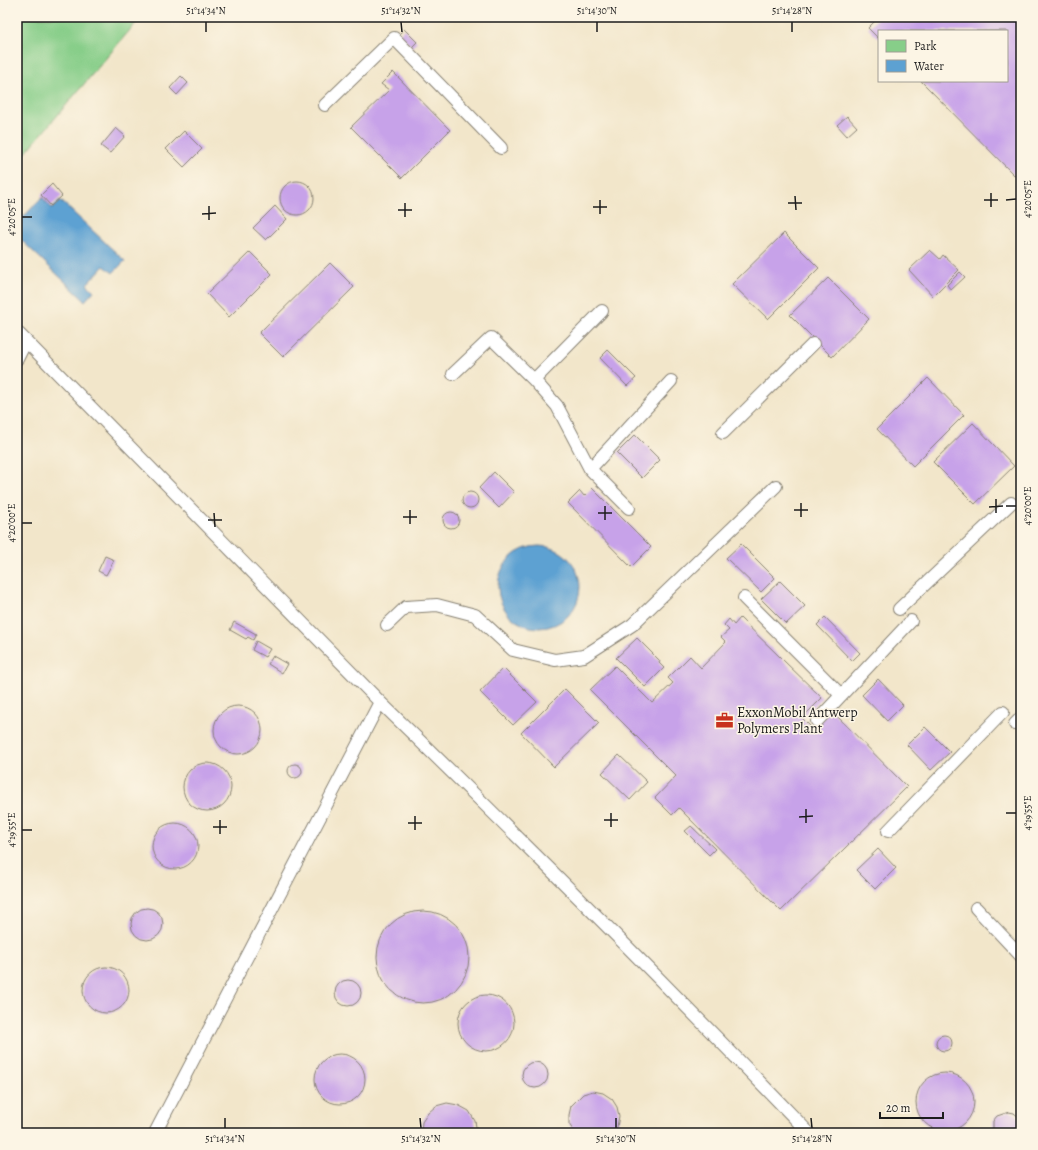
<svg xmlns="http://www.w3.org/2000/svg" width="1038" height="1150" font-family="Alegreya,serif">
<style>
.green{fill:#87ce89;stroke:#527552}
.water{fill:#5da1d2;stroke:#3c5e77}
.building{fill:#c7a2e9}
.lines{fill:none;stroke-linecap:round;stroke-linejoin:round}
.lane-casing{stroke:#878173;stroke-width:14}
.lane{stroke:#fff;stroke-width:12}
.rail{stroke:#1c1c1c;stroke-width:3}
.ticks{fill:none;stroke:#1c1c1c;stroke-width:1.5}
.labels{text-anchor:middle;stroke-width:3;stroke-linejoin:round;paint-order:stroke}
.poi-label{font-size:14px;fill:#1c1c1c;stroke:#fcf5e5;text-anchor:start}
.neatline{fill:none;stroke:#1c1c1c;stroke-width:1.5}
.ticks-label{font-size:10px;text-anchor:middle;fill:#1c1c1c}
</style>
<rect width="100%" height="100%" fill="#fcf5e5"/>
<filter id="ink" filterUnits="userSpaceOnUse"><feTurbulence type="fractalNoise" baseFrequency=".025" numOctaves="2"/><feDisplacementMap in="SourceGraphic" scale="8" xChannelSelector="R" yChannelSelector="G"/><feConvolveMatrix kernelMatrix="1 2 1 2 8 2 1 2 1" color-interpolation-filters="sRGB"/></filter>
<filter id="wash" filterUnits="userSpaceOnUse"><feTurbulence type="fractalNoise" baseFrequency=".012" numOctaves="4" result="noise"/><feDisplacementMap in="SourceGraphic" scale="16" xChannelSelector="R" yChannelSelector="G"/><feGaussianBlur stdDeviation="0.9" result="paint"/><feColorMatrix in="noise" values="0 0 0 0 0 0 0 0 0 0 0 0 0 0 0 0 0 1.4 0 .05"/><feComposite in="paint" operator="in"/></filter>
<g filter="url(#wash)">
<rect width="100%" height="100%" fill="#f2e6ca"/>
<path class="green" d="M17,17H141L17,163Z"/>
<path class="water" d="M42,197L52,208L60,200L125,261L113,273L104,266L87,284L94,291L85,301L17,236V224Z
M498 587a41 41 0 1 1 82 0a41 41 0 1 1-82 0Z"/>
<g id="blocks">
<path class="building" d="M558,17H567L563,21Z
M879,17H1021V182L921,81H1007V31H879V39L868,28Z
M404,29L417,42L412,47L399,34Z
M393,72L450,130L402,178L351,127L389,90L381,84Z
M181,76L188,83L177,95L170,88Z
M847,116L857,127L847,136L837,125Z
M116,128L125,136L110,153L101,146Z
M184,131L202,149L184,167L166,149Z
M280 198a17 17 0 1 1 34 0a17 17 0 1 1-34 0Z
M52,184L62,196L51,206L41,195Z
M275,206L287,219L266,240L253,228Z
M784,233L819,268L768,319L732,284Z
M930,250L940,259L943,255L959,270L933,296L909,270Z
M250,252L272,274L229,317L207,294Z
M330,263L354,287L283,357L259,333Z
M960,272L965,277L951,290L947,285Z
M828,278L869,319L832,357L790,315Z
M608,350L636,378L627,386L600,358Z
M928,378L964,415L913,466L877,429Z
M973,423L1014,466L975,504L933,462Z
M635,435L660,460L642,478L617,453Z
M494,472L514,492L499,508L479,488Z
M592,488L651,547L631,567L568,503L580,491L584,496Z
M462 500a8 8 0 1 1 16 0a8 8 0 1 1-16 0Z
M443 520a8 8 0 1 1 16 0a8 8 0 1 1-16 0Z
M741,544L775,578L761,592L726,558Z
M105,556L114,560L106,575L98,571Z
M780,581L805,606L786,624L761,599Z
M825,617L860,653L852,661L817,625Z
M740,618L822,698L802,718L812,728L831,710L907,787L781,911L679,808L672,815L655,798L676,776L590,690L615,666L652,703L673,683L668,678L690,656L701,668L726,642L721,637L729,630L724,625L729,619L734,625Z
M234,622L256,634L253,640L248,637L246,639L230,630Z
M637,638L660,661L659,663L664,668L645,687L616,658Z
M256,641L270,649L265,657L252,650Z
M273,656L287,664L282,673L268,664Z
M503,668L537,702L513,725L480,692Z
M878,679L903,705L887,721L862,695Z
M565,689L599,723L554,767L521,733Z
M214 730a24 24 0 1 1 48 0a24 24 0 1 1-48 0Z
M925,727L950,752L931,770L907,745Z
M619,755L647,782L630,800L602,773Z
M183 787a24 24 0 1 1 48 0a24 24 0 1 1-48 0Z
M288 771a7 7 0 1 1 14 0a7 7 0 1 1-14 0Z
M152 846a23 23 0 1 1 46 0a23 23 0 1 1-46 0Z
M691,826L715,849L709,855L685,831Z
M878,849L896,868L875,889L856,870Z
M131 924a16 16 0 1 1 32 0a16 16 0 1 1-32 0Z
M377 957a46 46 0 1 1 92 0a46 46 0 1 1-92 0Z
M83 990a23 23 0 1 1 46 0a23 23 0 1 1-46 0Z
M335 993a13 13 0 1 1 26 0a13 13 0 1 1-26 0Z
M458 1023a28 28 0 1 1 56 0a28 28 0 1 1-56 0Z
M936 1043a8 8 0 1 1 16 0a8 8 0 1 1-16 0Z
M315 1079a25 25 0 1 1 50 0a25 25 0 1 1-50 0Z
M522 1075a13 13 0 1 1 26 0a13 13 0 1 1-26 0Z
M916 1102a29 29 0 1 1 58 0a29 29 0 1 1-58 0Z
M593,1091L603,1093L612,1099L617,1107L619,1116L617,1127L613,1133H575L569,1124V1115L571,1106L583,1094Z
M447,1103L458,1105L469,1111L475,1121L477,1133H421L422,1122L428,1113L436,1106Z
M1009,1112L1014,1113L1021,1119V1133H993V1121L997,1116Z"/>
</g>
</g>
<g filter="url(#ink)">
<use href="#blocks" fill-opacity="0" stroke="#878173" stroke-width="1"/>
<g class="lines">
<defs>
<path id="lane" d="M325,105L394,38L501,148
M17,332L26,341
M17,359L26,341L380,702
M453,374L491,338L534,380L557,406L590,469
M534,380L602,311
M723,433L813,344
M629,508L590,469L671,381
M744,598L840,694
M899,609L1011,503
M387,625L406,607L437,605L475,615L513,650L555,660L584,656L632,625L776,486
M817,721L911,621
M1015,724L1021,718
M888,831L1003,712
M976,908L1021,956
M155,1133L380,702C525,843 668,986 809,1133"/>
</defs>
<use href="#lane" class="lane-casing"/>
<use href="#lane" class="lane"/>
<path class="rail" d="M17,20L19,17"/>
</g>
</g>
<path class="ticks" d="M206,22V32M401,22L402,32M597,22V32M792,22V32M991,193V207M795,196L796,210M600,200V214M984,200H998M1006,200L1016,199M405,203V217M788,203H802M209,206V220M593,207H607M398,210H412M202,214L216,213M22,217H32M996,499V513M801,503V517M605,506V520M1006,506H1016M989,507L1003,506M410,510V524M794,510H808M214,513L215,527M598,513H612M403,517H417M208,520H222M22,523H32M806,809V823M611,813V827M1006,813H1016M415,816V830M799,817L813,816M220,820V834M604,820H618M408,823H422M213,827H227M22,830H32M225,1118V1128M420,1118L421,1128M616,1118V1128M811,1118L812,1128"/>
<defs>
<symbol id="office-bare" viewBox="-9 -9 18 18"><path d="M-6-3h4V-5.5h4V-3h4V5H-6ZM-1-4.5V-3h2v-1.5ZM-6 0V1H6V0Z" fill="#c8321e" stroke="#fcf5e5" stroke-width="2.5" paint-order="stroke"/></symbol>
</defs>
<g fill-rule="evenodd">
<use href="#office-bare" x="712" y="708" width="25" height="25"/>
</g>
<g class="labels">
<g class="poi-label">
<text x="737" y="717">ExxonMobil Antwerp<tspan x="737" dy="16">Polymers Plant</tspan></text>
</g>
</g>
<rect width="1038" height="1150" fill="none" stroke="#fcf5e5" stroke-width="44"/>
<rect x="878" y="30" width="130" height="52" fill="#fcf5e5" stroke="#a29e95"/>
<rect x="886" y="40" width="20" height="12" fill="#87ce89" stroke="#a29e95"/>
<text x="914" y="50" font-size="12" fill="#1c1c1c">Park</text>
<rect x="886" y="60" width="20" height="12" fill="#5da1d2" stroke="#a29e95"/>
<text x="914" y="70" font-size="12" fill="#1c1c1c">Water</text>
<path d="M880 1112v6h63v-6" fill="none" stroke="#1c1c1c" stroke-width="2"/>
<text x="886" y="1112" font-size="12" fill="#1c1c1c" stroke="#fcf5e5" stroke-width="3" paint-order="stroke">20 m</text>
<rect x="22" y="22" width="994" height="1106" class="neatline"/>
<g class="ticks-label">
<text x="206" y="14">51°14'34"N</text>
<text x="401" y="14">51°14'32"N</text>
<text x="597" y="14">51°14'30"N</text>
<text x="792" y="14">51°14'28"N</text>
<text transform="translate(1027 199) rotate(-90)" y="4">4°20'05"E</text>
<text transform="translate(11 217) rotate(-90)" y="4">4°20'05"E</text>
<text transform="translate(1027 506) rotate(-90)" y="4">4°20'00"E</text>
<text transform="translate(11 523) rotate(-90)" y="4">4°20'00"E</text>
<text transform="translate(1027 813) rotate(-90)" y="4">4°19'55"E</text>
<text transform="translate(11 830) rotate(-90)" y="4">4°19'55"E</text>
<text x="225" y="1142">51°14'34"N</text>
<text x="421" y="1142">51°14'32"N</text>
<text x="616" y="1142">51°14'30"N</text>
<text x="812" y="1142">51°14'28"N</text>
</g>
</svg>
